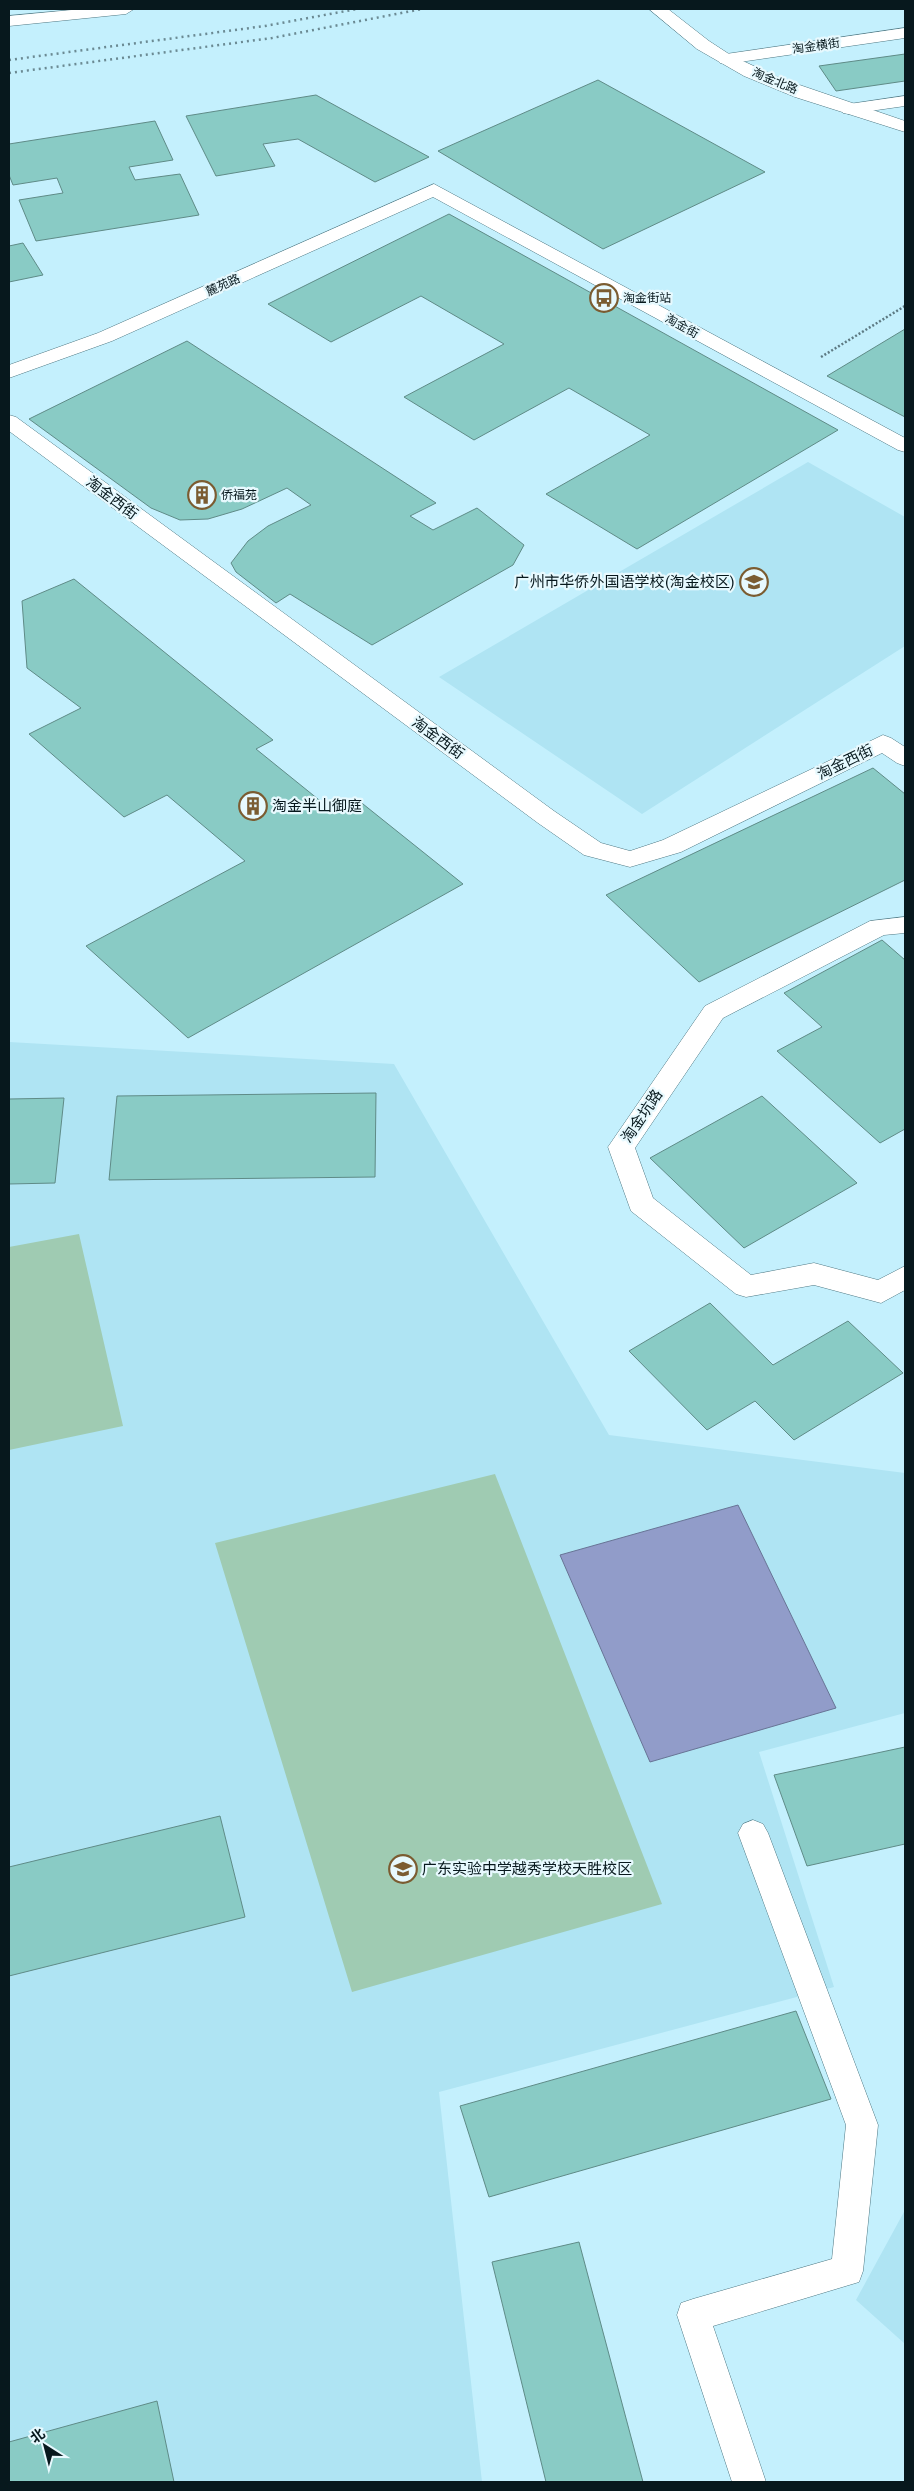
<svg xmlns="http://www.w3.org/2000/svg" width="914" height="2491" font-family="'Crimson Pro','Noto Sans SC',serif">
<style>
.built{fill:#afe4f3}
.green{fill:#9fcbb2}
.water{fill:#919cc9;stroke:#687495}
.building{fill:#89cbc5;stroke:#5f8b87}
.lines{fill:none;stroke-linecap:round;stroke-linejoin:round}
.service-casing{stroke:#4f7883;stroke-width:1}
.minor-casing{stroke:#4f7883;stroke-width:1}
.tertiary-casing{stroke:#4f7883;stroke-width:1}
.path{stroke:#5d7a83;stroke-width:2.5;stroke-dasharray:2 2;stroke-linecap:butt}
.service{fill:#fff;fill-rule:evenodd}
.minor{fill:#fff;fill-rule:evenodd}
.tertiary{fill:#fff;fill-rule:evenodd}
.rail{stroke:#6b8a93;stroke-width:2.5;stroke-dasharray:2 4;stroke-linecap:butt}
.labels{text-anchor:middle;stroke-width:4.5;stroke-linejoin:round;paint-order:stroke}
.far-street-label{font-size:12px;fill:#07181d;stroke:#e7f9fe}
.far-poi-label{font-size:12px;fill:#07181d;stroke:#e7f9fe;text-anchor:start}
.street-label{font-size:15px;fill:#07181d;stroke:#e7f9fe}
.poi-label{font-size:15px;fill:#07181d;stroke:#e7f9fe;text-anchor:start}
</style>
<rect width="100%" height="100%" fill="#c4f0fd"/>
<path class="built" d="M808,462L905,517V646L642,814L439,677Z
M9,1042L394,1064L609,1435L905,1473V1713L759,1752L834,1987L439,2092L482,2482H9Z
M905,2210V2344L856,2300Z"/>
<path class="green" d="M79,1234L123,1426L9,1450V1247Z
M495,1474L662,1904L352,1992L215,1543Z"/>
<path class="water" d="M738,1505L836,1708L650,1762L560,1555Z"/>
<path class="building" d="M905,54V81L836,91L819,66Z
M598,80L765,172L603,249L438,151Z
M316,95L429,157L375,182L298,139L263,144L275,166L216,176L186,116Z
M155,121L173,160L129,167L135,180L180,174L199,215L36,241L19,200L63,193L57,178L13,185L9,175V144Z
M449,214L838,430L637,549L546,494L650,435L569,388L474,440L404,397L504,344L421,296L331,342L268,304Z
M23,243L43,275L9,282V246Z
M905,329V417L827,376Z
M187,341L436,503L410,516L433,530L477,508L524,545L513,565L372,645L290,594L276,603L236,572L231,563L248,541L268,526L311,505L287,488L242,509L208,519L180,520L151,508L29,419Z
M74,579L273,740L256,749L334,812L358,800L463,884L188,1038L86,946L245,861L167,795L124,817L29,734L81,708L27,668L22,601Z
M873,768L905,794V880L699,982L606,895Z
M882,940L905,960V1129L880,1143L777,1051L822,1027L784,993Z
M376,1093L375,1177L109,1180L117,1096Z
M762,1096L857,1183L744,1248L650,1158Z
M64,1098L55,1183L9,1184V1099Z
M710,1303L773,1365L848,1321L903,1373L794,1440L755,1401L707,1430L629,1351Z
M905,1747V1844L807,1866L774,1775Z
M220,1816L245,1917L9,1976V1867Z
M796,2011L831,2099L489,2197L460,2106Z
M579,2242L643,2482H546L492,2262Z
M157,2401L174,2482H9V2442Z"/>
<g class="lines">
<defs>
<path id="service" d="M82,9H134L126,14L9,26V16Z
M905,96V106L849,114L843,113L841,109L843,105L849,104Z
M753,1820L763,1824L768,1833L878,2125L863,2271L859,2282L713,2326L766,2482H732L677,2315L681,2303L693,2299L832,2259L846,2125L738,1833L743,1824Z"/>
<path id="minor" d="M905,28V38L726,64L720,63L717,59L720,55L726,54Z
M434,184L905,438V452L898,450L433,197L112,341L9,378V365L98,333Z
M9,415L16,417L554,811L601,843L630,851L663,840L883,735L891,738L905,747V766L897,763L882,753L681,852L630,867L584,855L538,823L9,431Z
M905,917V933L884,935L723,1018L635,1148L653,1198L751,1275L814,1263L878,1280L905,1266V1290L881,1303L814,1285L746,1297L736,1294L631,1211L608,1147L705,1006L870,921Z"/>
<path id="tertiary" d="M649,9H668L709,41L732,56L782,79L905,121V132L795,97L744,76L697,49Z"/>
</defs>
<use href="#service" class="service-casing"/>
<use href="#minor" class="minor-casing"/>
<use href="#tertiary" class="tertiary-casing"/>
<path class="path" d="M821,357L905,306"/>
<use href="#service" class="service"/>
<use href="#minor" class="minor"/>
<use href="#tertiary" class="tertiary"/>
<path class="rail" d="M9,60L265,26L357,9
M9,73L272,38L422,9"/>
</g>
<defs>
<symbol id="bus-ring" viewBox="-11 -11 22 22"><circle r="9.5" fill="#e7f9fe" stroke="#7b5c31" stroke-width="1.5"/><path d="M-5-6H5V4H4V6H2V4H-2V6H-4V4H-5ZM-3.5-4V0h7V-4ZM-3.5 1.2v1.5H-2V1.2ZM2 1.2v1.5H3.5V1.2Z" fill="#7b5c31"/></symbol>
<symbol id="building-ring" viewBox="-11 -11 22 22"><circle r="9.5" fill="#e7f9fe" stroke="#7b5c31" stroke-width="1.5"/><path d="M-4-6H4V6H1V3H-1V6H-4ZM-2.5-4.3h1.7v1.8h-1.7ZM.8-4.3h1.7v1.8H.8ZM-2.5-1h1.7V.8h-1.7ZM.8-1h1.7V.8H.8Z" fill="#7b5c31"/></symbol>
<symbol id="school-ring" viewBox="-11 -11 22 22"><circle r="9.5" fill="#e7f9fe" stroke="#7b5c31" stroke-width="1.5"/><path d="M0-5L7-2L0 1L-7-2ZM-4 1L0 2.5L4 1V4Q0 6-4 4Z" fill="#7b5c31"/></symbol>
</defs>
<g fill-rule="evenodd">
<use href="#bus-ring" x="588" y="282" width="32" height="32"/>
<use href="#building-ring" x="186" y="479" width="32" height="32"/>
<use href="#school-ring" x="738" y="566" width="32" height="32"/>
<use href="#building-ring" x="237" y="790" width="32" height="32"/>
<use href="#school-ring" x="387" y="1853" width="32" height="32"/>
</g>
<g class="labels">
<g class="far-street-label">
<text transform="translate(816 46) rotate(-8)" y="4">淘金横街</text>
<text transform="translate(775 81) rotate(23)" y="4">淘金北路</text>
<text transform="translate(223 285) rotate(-24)" y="4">麓苑路</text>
<text transform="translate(682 326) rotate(29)" y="4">淘金街</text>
</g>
<g class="far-poi-label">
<text x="623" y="302">淘金街站</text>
<text x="221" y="499">侨福苑</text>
</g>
<g class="street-label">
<text transform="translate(112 498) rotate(37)" y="5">淘金西街</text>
<text transform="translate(438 738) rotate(36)" y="5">淘金西街</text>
<text transform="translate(845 762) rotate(-26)" y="5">淘金西街</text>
<text transform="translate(642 1116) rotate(-56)" y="5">淘金坑路</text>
</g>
<g class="poi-label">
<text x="735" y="587" text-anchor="end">广州市华侨外国语学校(淘金校区)</text>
<text x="272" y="811">淘金半山御庭</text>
<text x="422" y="1874">广东实验中学越秀学校天胜校区</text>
</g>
</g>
<rect width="914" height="2491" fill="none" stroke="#07181d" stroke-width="20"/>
<g transform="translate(45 2446) rotate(324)" stroke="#e7f9fe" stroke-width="4" paint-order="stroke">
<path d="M0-4L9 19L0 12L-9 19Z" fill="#07181d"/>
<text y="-8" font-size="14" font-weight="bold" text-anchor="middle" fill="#07181d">北</text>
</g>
</svg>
